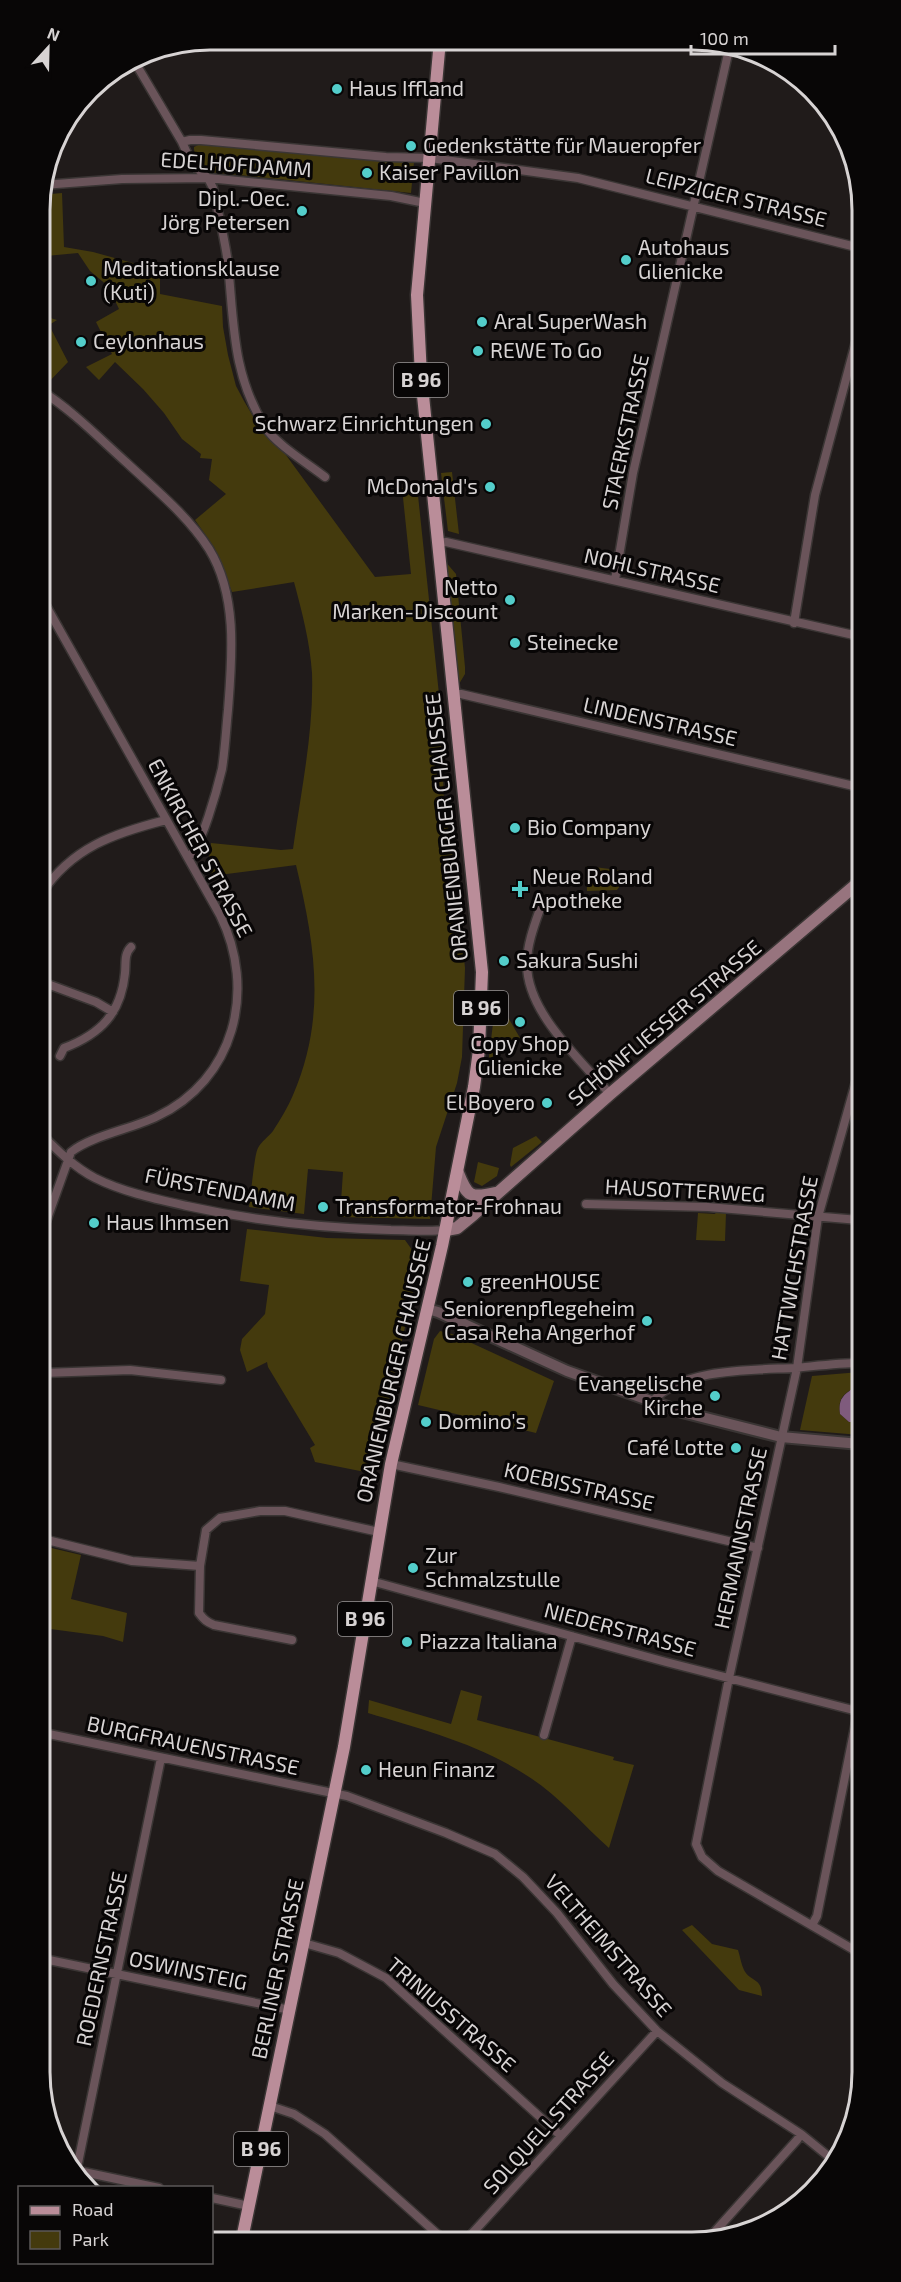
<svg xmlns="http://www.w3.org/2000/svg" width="901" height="2282" font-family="'Exo 2',sans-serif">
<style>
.green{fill:#443a0d}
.water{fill:#7f5b7d}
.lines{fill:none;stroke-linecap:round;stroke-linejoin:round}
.minor-casing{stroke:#3a3534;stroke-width:11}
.tertiary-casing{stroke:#3a3534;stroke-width:14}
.secondary-casing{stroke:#3a3534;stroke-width:15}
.primary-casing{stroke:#3a3534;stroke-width:15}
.minor{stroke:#6a545a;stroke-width:8}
.tertiary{stroke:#6a545a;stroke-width:10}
.secondary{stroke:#97747e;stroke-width:12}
.primary{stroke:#ba8d99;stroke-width:12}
.poi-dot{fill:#53cdca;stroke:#080606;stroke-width:2}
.labels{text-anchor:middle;stroke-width:6;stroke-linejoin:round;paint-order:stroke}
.shield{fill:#080606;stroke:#999696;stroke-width:1.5}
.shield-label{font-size:20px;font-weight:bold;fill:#d7d3d3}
.poi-label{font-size:21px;fill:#d7d3d3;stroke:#080606;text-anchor:start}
.street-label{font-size:21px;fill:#d7d3d3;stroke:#080606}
.rim{fill:none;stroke:#d7d3d3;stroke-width:3}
</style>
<rect width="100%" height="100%" fill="#201b1a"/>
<path class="green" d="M202,143L414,162L411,193L210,172C202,168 193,155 194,147Z
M62,193L64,247L93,252L151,268L160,263V294L222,306L223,327L228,355L236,386L244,401L254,418L275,440L375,577L411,574L402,488L417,486L441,713L444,805L455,866L465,968L462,1057L457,1083L436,1147L430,1219L340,1217L343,1172L308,1169L304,1214L249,1207C251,1197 254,1155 258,1148C261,1142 269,1136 273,1131C280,1120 288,1107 293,1095C327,1016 315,945 296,865L211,876L209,858L211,843L281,850L293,849C301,791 314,731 312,673C310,642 302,612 294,582L232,592L214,547L195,520L226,494L209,480L212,459L200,458L201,454L182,439L164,413L143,389L115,362L99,380L86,367L112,354L96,322L119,309L108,286L90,271L78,253L46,256L40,259V195Z
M47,317L57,320L49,325L68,362L45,386L40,383V318Z
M452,472L459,534L448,531L441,473Z
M444,560L456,574L465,667V674L459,684L455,678Z
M586,866L618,870L626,878L617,890L587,891Z
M497,990L502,1007L520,1038L492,1057L494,1063L488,1065Z
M536,1136L542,1142L511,1167L510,1165L513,1148Z
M478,1162L499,1168L497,1176L482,1186L474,1182Z
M716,1212L726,1213L725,1241L696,1240L698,1213L715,1214Z
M247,1229L327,1238L405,1240L420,1261L392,1384L375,1474L315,1462L310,1448L315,1445L268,1367L267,1362L247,1372L240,1350L242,1339L265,1314L269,1285L240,1281Z
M440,1331L452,1334L554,1381L536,1433L418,1405L434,1339Z
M860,1372V1388L855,1387C842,1395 838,1399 840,1414L849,1422H860V1435L800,1430L812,1376Z
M43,1546L81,1555L71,1599L127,1613L123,1642L103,1636L43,1628V1617L48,1597L43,1596Z
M461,1690L482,1696L477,1720L614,1757L613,1760L634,1765L609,1848C582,1824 557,1794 526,1775C479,1744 421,1729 368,1713L369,1700L451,1724Z
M692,1925L712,1944L738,1950C740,1956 741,1964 744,1970C750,1982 762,1977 762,1996L739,1990L682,1930Z"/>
<path class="water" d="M855,1387L860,1388V1422H849L840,1414C838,1399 843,1395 855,1387Z"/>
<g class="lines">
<defs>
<path id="minor" d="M133,59L182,142L192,164L208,178L213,188C218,213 225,238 228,264C234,323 232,374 265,427C277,445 307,463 325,477
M182,142L190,140H201L386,157L430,158L578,178L856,247
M43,185L122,179L208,178L391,196L425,203
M40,390C72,410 99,438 127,463C156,490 188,516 209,549C238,596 232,658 228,710C226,730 225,750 222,769C218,786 201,850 188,857
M438,543L446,542L858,636
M615,580L633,473L730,45
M40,595L220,915C257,990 235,1080 156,1117C131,1129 91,1136 71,1152L42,1233
M794,623L815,495L857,338
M453,694H461L858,787
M41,894C72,847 115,833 166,820
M540,909C534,926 527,945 527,963C526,1012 580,1059 610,1094
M42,982L96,1002L113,1012
M60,1056L64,1048C101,1034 121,1013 125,973C126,963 124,954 131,947
M859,1071L818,1217L797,1368L729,1678L696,1844L702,1857L718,1871L861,1954
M42,1135C58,1151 74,1167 95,1178C123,1192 156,1199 187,1206C254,1221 322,1228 391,1230C409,1230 427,1232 446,1230
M586,1204L708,1207L859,1220
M43,1373L130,1370L221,1380
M652,1402C680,1368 753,1370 794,1368C816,1366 838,1363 860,1363
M391,1464L499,1487L758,1548
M43,1539L132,1561L200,1566
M371,1581L666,1662L861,1712
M292,1640L214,1625C207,1622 204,1620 199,1613L200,1566L206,1530L220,1518L260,1511H285L379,1532
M44,1733L347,1796L446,1833L495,1854L523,1877L557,1913L613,1984L657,2031L722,2083L801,2134L833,2160
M544,1735L572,1636
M812,1925L817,1916L861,1697
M304,1943L339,1953L386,1978L561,2136
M44,1959L290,2010
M270,2106L294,2114L325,2134L443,2239
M77,2168L161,1758
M79,2171L159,2188
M212,2198L249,2206
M710,2237L797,2140L801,2134
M468,2238L657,2031"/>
<path id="tertiary" d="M427,1309L438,1312L567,1371L682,1412L781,1437L860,1444"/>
<path id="secondary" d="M458,1173C467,1196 470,1199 495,1193
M446,1230L457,1228L474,1214L610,1094L858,883"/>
<path id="primary" d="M242,2239L344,1747L391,1464L442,1246L474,1087L479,1050L482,972L421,376L417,295L440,40"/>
</defs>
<use href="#minor" class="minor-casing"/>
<use href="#tertiary" class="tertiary-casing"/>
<use href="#secondary" class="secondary-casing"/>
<use href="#primary" class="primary-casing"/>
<use href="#minor" class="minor"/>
<use href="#tertiary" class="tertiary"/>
<use href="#secondary" class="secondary"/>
<use href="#primary" class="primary"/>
</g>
<g class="poi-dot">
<circle cx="337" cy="89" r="6"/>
<circle cx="411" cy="146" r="6"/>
<circle cx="367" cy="173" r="6"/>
<circle cx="302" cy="211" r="6"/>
<circle cx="626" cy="260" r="6"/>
<circle cx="91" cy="281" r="6"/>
<circle cx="482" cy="322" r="6"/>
<circle cx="81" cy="342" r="6"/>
<circle cx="478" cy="351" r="6"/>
<circle cx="486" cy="424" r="6"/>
<circle cx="490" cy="487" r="6"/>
<circle cx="510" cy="600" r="6"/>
<circle cx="515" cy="643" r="6"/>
<circle cx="515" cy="828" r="6"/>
<path d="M517 880h6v6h6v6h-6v6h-6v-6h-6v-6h6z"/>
<circle cx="504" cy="961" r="6"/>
<circle cx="520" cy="1022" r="6"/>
<circle cx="547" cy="1103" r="6"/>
<circle cx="323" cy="1207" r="6"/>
<circle cx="94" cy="1223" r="6"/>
<circle cx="468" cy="1282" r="6"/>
<circle cx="647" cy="1321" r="6"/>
<circle cx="715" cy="1396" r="6"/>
<circle cx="426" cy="1422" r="6"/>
<circle cx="736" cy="1448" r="6"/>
<circle cx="413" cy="1568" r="6"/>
<circle cx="407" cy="1642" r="6"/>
<circle cx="366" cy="1770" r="6"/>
</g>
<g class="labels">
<g class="shield">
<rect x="394" y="363" width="54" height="34" rx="4.5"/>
<rect x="454" y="991" width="54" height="34" rx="4.5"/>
<rect x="338" y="1602" width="54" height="34" rx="4.5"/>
<rect x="234" y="2132" width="54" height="34" rx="4.5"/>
</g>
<g class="shield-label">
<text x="421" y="387">B 96</text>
<text x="481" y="1015">B 96</text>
<text x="365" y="1626">B 96</text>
<text x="261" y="2156">B 96</text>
</g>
<g class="poi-label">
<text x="349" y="96">Haus Iffland</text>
<text x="423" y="153">Gedenkstätte für Maueropfer</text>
<text x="379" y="180">Kaiser Pavillon</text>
<text x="290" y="206" text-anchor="end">Dipl.-Oec.<tspan x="290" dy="24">Jörg Petersen</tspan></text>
<text x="638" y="255">Autohaus<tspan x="638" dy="24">Glienicke</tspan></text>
<text x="103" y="276">Meditationsklause<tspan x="103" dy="24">(Kuti)</tspan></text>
<text x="494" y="329">Aral SuperWash</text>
<text x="93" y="349">Ceylonhaus</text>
<text x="490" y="358">REWE To Go</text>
<text x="474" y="431" text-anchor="end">Schwarz Einrichtungen</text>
<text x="478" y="494" text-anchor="end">McDonald's</text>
<text x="498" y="595" text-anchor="end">Netto<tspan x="498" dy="24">Marken-Discount</tspan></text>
<text x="527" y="650">Steinecke</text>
<text x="527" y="835">Bio Company</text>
<text x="532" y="884">Neue Roland<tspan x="532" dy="24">Apotheke</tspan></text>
<text x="516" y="968">Sakura Sushi</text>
<text x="520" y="1051" text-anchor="middle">Copy Shop<tspan x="520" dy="24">Glienicke</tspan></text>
<text x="535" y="1110" text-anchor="end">El Boyero</text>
<text x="335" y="1214">Transformator-Frohnau</text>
<text x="106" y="1230">Haus Ihmsen</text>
<text x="480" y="1289">greenHOUSE</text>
<text x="635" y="1316" text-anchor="end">Seniorenpflegeheim<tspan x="635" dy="24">Casa Reha Angerhof</tspan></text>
<text x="703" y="1391" text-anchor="end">Evangelische<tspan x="703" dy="24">Kirche</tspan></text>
<text x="438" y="1429">Domino's</text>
<text x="724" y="1455" text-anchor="end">Café Lotte</text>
<text x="425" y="1563">Zur<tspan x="425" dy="24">Schmalzstulle</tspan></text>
<text x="419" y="1649">Piazza Italiana</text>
<text x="378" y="1777">Heun Finanz</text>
</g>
<g class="street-label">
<text transform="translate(236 165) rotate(4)" y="7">EDELHOFDAMM</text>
<text transform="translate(736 198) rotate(14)" y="7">LEIPZIGER STRASSE</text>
<text transform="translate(626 432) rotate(-78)" y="7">STAERKSTRASSE</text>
<text transform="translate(652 571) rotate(13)" y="7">NOHLSTRASSE</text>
<text transform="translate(660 722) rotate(13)" y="7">LINDENSTRASSE</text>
<text transform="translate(447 827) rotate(-96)" y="7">ORANIENBURGER CHAUSSEE</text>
<text transform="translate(200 848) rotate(62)" y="7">ENKIRCHER STRASSE</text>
<text transform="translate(665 1023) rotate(-40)" y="7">SCHÖNFLIESSER STRASSE</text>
<text transform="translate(220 1190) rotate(11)" y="7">FÜRSTENDAMM</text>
<text transform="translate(685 1191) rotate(3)" y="7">HAUSOTTERWEG</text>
<text transform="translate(795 1268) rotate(-80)" y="7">HATTWICHSTRASSE</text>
<text transform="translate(394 1371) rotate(-77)" y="7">ORANIENBURGER CHAUSSEE</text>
<text transform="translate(579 1487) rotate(13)" y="7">KOEBISSTRASSE</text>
<text transform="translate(741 1538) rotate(-78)" y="7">HERMANNSTRASSE</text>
<text transform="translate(620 1630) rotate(15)" y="7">NIEDERSTRASSE</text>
<text transform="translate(193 1746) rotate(12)" y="7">BURGFRAUENSTRASSE</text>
<text transform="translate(608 1946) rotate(49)" y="7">VELTHEIMSTRASSE</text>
<text transform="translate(102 1959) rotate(-78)" y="7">ROEDERNSTRASSE</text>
<text transform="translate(278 1969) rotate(-78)" y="7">BERLINER STRASSE</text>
<text transform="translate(188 1971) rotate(12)" y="7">OSWINSTEIG</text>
<text transform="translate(451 2015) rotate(41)" y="7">TRINIUSSTRASSE</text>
<text transform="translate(549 2123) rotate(-48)" y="7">SOLQUELLSTRASSE</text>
</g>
</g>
<path d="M0 0H901V2282H0ZM210 50H692A160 160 0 0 1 852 210V2072A160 160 0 0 1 692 2232H210A160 160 0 0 1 50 2072V210A160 160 0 0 1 210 50Z" fill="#080606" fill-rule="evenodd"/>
<path class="rim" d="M210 50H692A160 160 0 0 1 852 210V2072A160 160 0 0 1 692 2232H210A160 160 0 0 1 50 2072V210A160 160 0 0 1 210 50Z"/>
<rect x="18" y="2186" width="195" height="78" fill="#080606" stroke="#5b5858" stroke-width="1.5"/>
<rect x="30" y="2206" width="30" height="9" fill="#ba8d99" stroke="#5b5858" stroke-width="1.5"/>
<text x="72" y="2216" font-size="18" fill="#d7d3d3">Road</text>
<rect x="30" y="2231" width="30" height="18" fill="#443a0d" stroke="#5b5858" stroke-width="1.5"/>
<text x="72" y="2246" font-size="18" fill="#d7d3d3">Park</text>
<g transform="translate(48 48) rotate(22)" stroke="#080606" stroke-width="4.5" paint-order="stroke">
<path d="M0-4.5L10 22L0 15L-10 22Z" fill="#d7d3d3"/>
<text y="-9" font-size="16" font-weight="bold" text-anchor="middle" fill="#d7d3d3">N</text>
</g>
<path d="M691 45v9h144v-9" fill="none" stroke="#d7d3d3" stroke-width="3"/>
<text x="700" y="45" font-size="18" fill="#d7d3d3" stroke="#080606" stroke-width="4.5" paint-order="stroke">100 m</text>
</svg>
